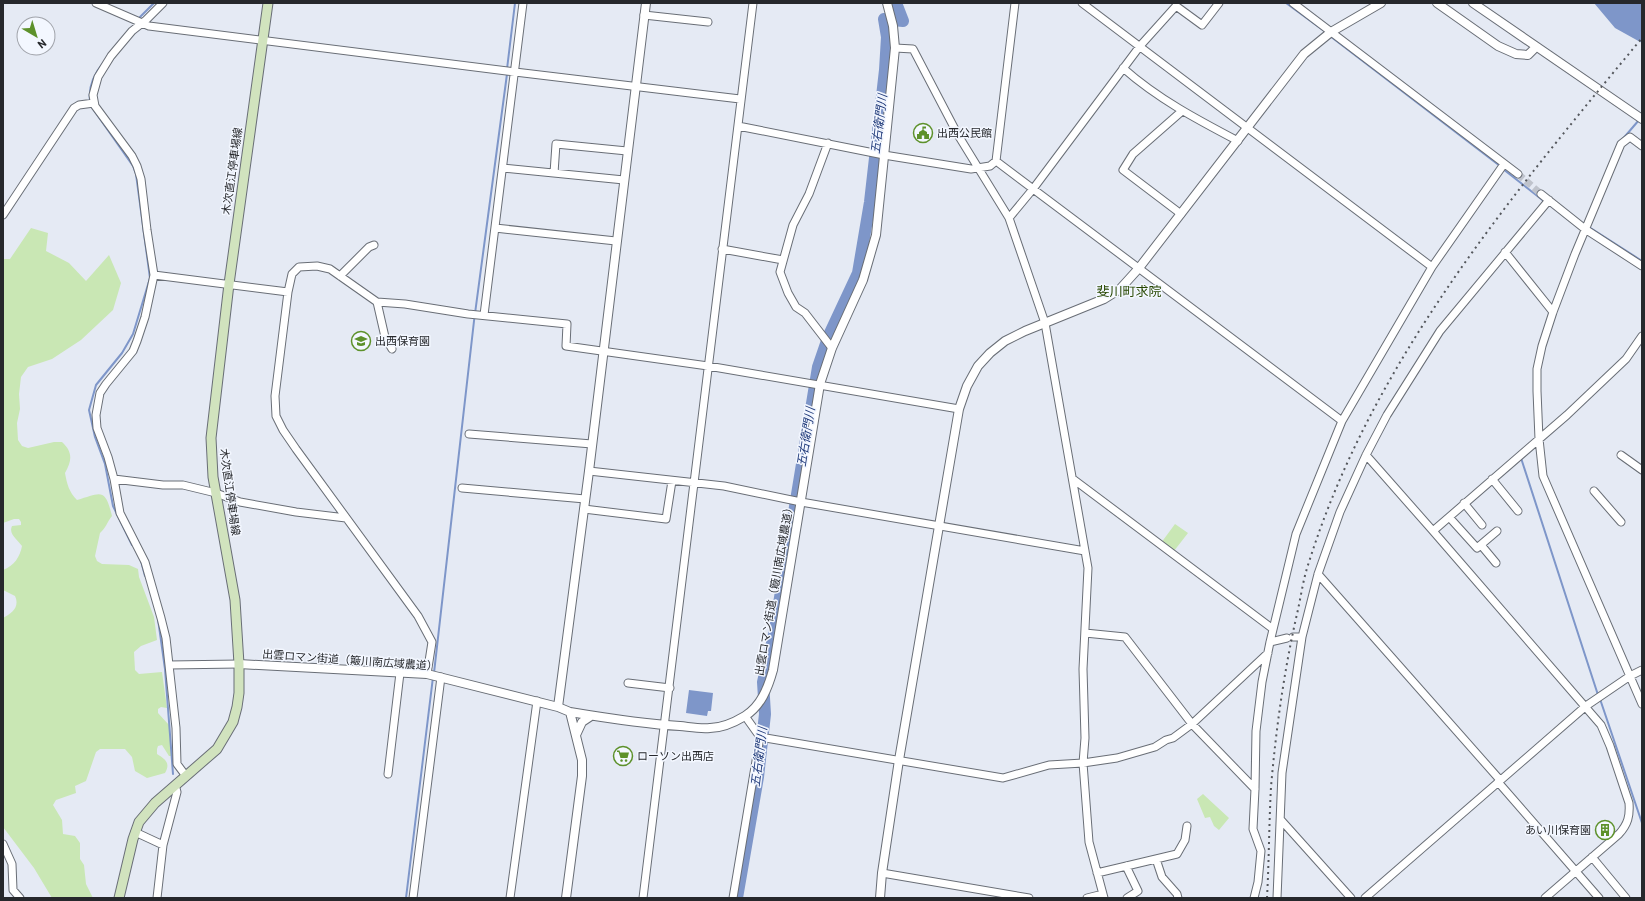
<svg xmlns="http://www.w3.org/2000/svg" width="1645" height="901" font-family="Barlow,'Noto Sans JP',sans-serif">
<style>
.green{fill:#c9e7b4}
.water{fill:#7e96c9}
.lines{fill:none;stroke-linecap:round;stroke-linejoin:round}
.stream{stroke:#7e96c9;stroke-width:2}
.river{stroke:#7e96c9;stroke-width:12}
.minor-tunnel{stroke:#bfc3cc;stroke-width:7;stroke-dasharray:7 3.5;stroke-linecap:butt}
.minor-casing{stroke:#696e76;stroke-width:9}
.tertiary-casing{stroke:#696e76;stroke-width:10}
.secondary-casing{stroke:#696e76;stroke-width:11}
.minor{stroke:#fff;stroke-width:7}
.tertiary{stroke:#fff;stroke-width:8}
.secondary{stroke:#d1e3be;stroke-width:9}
.rail{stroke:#54575c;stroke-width:2;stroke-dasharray:2 4;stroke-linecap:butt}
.labels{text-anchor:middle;stroke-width:3;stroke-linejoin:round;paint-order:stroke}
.poi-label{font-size:11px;fill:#26282c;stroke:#f3f7ff;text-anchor:start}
.street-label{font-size:11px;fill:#26282c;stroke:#f3f7ff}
.water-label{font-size:12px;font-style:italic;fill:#233d7c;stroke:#f3f7ff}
.quarter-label{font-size:13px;fill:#284802;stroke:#f3f7ff}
</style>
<rect width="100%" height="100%" fill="#e5eaf4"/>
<path class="green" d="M31,228L48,233L46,251L69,263L86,281L109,255L121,283L113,310L81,340L52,359L28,367L21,377L19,394L20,409L17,423L18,440L22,446L28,448L54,442H62C73,452 72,461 65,473C67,484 69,492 77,500C101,493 105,487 112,516C107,522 106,528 100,533L95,556L97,561L102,564L129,565L138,569L139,577L154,617L157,640L141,646L134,652L135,670L139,674L162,672L167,708L161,707L158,709V713L169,725L171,756H169L162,745L158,746L157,749V754C165,759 171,763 165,773L147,778L135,771L132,757L125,749H100L96,752L86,781L75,786L76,793L56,800L53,805L62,820L63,834L75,836L80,843V859L84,865L86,884L93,898H52L34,868L3,827V618C12,613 20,607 15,596L3,590V570C14,566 20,557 22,546C18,540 8,534 12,526L21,525V522L19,519H14L3,523V259H10Z
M1175,524L1188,533L1174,551L1161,543Z
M1203,794L1229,818L1219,830L1214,826L1210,817L1205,818L1197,799Z"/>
<path class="water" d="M1594,3H1642V43L1615,28Z
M689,690L713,693L711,711H708L707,716L686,713Z"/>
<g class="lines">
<path class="stream" d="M1286,3L1327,33
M138,19L154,3
M1330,36L1500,166
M507,69L515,3
M90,101C88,86 94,74 104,62
M91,106L133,166L136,174L150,278L133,334L122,353L96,385L89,410L95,437L105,464L113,506L132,545
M1621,141L1639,120
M1503,169L1545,202
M1589,227L1642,261
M1521,458L1598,695
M141,561L145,576
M158,619L165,669L173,774
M434,673L474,321L507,74
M1600,699L1642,823
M406,898L433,677"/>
<path class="river" d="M737,898L758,777L765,714L763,682L774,634L818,367L829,335L858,273L870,202L885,70L887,37L884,19L903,21L896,3"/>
<path class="minor-tunnel" d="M1518,174L1541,194"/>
<defs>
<path id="minor" d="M96,3L149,26L515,72L740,99
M163,3L146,20L132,31L111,56L98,77L93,95L95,106L132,156L137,166L141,179L147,230L154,275L145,317L137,341L133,351L106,384L100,393L96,415L97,428L108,457L114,479L120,513L145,562L161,618L166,638L176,728L177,764L186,776
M1015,3L996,161L1342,421
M1082,3L1432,267
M1293,3L1518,174
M644,15L708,22
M895,48L913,49L958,135L1009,218L1045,323L1088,568L1083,669L1085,738L1083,763L1089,842L1104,898
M1123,68C1158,99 1198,120 1238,141
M738,126L884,155L971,169L990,166L996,161
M828,143L809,194L793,225L780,272L788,293L796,307L805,313L832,348
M1642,146L1630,137L1621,144L1575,254L1553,312L1542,346L1537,369V391L1539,439L1543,476L1642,704
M503,168L624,180
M554,173L556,144L627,151
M1541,194L1585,229L1642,266
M1181,214L1123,170L1133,154L1182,111
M3,215L74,108L79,105L94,103
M1009,218L1033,189L1140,46L1176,6L1202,25L1219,3
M495,228L616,241
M722,249L783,260
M1505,252L1553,312
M154,275L288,292
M340,276L369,247L374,245
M377,302L385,337L392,349
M484,315L523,3
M469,434L592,444
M1366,455L1433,531L1567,415L1626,359L1642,336
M1621,455L1642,470
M589,471L724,486L801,502L1085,551
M114,479L163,485H183L216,493L240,502L296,512L346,518
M1073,479L1273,629
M1492,479L1518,511
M462,488L585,499
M1594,491L1621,522
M1464,503L1482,525
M584,509L666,519L672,481
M1449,517L1477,548L1497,531
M1433,531L1601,725L1610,746L1629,803C1630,816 1628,824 1619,834L1545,898
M1481,545L1496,563
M1318,574L1500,780
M1085,633L1125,637L1192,724L1255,789
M1293,637H1302
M1270,642L1287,638
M169,665L239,664
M427,674L432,642L418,616L296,449L283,430L276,416L275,396L288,292L292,274L299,267L317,266L330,269L377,302L405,304L468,314L567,324L566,346L708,366L959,409
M628,683L670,688
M760,737L1003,778L1049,765L1083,763L1117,758L1155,747L1166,740L1173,738L1192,724L1268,653
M388,774L400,673
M1498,782L1599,898
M1281,820L1351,898
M135,832L163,845
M3,844L12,864L13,890L20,898
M1592,857L1626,898
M1156,859L1162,877L1177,894L1178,898
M1126,866L1138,891L1127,898
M882,873L1029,898
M1097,873L1177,854L1185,840L1187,826
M157,898L163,845L177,792L175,785
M413,898L441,677
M510,898L537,701
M643,898C682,600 714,301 753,3
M733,898L760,737L745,716
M1087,898L1103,894
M1254,898L1258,882L1261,851L1253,829L1255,789L1256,731L1262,682L1270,642L1296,534L1342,421L1432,267L1504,164
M1277,898L1282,773L1302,637L1318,574L1340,512L1366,455L1387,415L1440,331L1549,200
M1365,898L1586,706L1630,676L1642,670"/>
<path id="tertiary" d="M1437,3L1498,46L1516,54L1528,55L1536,47
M1473,3L1642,119
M239,664L427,674L558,707L570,712C606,718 643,724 680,726C690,727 700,729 710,728C722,728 735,722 745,716C761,706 768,688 773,670L820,384L832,348L863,280L876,235L895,48L893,26L887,3
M558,707L589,471L646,3
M576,735L582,722L591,716
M566,898L582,776V760L570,712
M880,898L882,873L899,760L959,409L967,386L978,366L990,353L1005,341L1025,331L1104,299L1120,289L1139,268L1304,54L1331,32L1381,3"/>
<path id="secondary" d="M119,898L133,839L139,822L155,803L217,749L233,722L237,707L239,693V664L235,600L213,477L211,438L229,284L268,3"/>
</defs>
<use href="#minor" class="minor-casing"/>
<use href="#tertiary" class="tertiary-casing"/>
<use href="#secondary" class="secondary-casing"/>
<use href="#minor" class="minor"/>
<use href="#tertiary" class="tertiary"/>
<use href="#secondary" class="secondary"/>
<path class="rail" d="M1267,898C1269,861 1269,824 1271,787C1276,729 1284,671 1297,614C1301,597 1303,579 1309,562C1372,362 1510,197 1642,38"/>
</g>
<defs>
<symbol id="civic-ring" viewBox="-11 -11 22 22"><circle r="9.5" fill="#f3f7ff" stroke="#5d912b" stroke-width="1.5"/><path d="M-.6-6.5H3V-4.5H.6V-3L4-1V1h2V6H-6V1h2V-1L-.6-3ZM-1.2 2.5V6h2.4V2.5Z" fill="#5d912b"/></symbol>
<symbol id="school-ring" viewBox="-11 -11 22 22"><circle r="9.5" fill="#f3f7ff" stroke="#5d912b" stroke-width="1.5"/><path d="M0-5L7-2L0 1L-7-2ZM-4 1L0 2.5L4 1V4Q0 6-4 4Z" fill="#5d912b"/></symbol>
<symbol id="supermarket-ring" viewBox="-11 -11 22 22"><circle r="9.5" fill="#f3f7ff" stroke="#5d912b" stroke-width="1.5"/><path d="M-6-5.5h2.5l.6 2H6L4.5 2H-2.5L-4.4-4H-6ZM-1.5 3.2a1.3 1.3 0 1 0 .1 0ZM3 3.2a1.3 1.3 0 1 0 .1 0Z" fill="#5d912b"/></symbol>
<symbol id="building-ring" viewBox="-11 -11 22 22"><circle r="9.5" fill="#f3f7ff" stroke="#5d912b" stroke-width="1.5"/><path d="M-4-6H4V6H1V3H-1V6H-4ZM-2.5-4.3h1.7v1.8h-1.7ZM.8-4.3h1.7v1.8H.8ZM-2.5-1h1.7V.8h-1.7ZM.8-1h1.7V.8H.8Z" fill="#5d912b"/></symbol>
</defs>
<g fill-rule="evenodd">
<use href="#civic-ring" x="912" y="122" width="22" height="22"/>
<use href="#school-ring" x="350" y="330" width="22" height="22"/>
<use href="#supermarket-ring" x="612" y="745" width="22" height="22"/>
<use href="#building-ring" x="1594" y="819" width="22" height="22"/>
</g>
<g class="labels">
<g class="poi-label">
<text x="937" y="137">出西公民館</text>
<text x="375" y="345">出西保育園</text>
<text x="637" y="760">ローソン出西店</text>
<text x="1591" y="834" text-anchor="end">あい川保育園</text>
</g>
<g class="street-label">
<text transform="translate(232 171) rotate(-82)" y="4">木次直江停車場線</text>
<text transform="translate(230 492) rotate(82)" y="4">木次直江停車場線</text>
<text transform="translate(774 589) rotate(-80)" y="4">出雲ロマン街道（簸川南広域農道）</text>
<text transform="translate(350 660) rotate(4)" y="4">出雲ロマン街道（簸川南広域農道）</text>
</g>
<g class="water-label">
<text transform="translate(879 124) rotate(-83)" y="4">五右衛門川</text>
<text transform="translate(806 437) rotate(-81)" y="4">五右衛門川</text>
<text transform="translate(759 757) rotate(-83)" y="4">五右衛門川</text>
</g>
<g class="quarter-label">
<text x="1129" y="296">斐川町求院</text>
</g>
</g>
<rect width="1645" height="901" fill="none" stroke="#26282c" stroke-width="8"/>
<g transform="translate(36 36) rotate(142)"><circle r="19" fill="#f3f7ff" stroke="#a1a4ab"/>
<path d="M0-3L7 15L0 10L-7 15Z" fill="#5d912b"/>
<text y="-6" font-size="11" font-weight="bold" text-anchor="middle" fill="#26282c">N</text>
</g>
</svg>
